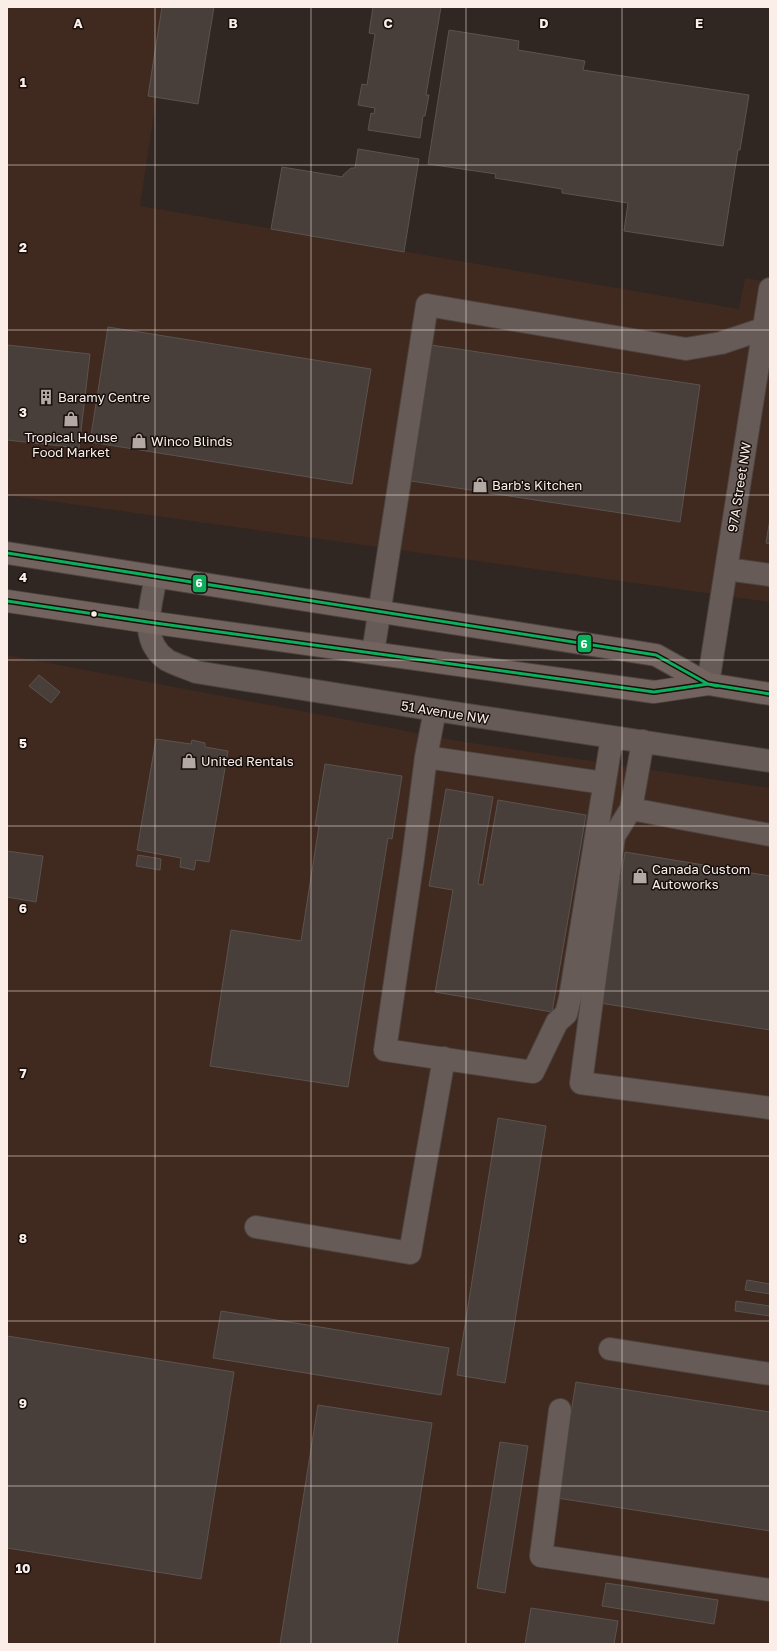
<svg xmlns="http://www.w3.org/2000/svg" width="777" height="1651" font-family="'Golos Text',sans-serif">
<style>
.built{fill:#40291f}
.building{fill:#483f3b;stroke:#5b534f}
.lines{fill:none;stroke-linecap:round;stroke-linejoin:round}
.minor-casing{stroke:#4c433f;stroke-width:24}
.major-casing{stroke:#4c433f;stroke-width:24}
.minor{stroke:#665b56;stroke-width:22}
.major{stroke:#72635e;stroke-width:22}
.bus-1-casing{stroke:#170f0c;stroke-width:6}
.bus-1{stroke:#0daf5c;stroke-width:3}
.grid{fill:none;stroke:#fbeee9;stroke-width:1;stroke-opacity:0.55}
.bus-dot{fill:#fbeee9;stroke:#170f0c;stroke-width:1.5}
.labels{text-anchor:middle;stroke-width:3;stroke-linejoin:round;paint-order:stroke}
.poi-label{font-size:13px;fill:#fbeee9;stroke:#170f0c;text-anchor:start}
.street-label{font-size:13px;fill:#fbeee9;stroke:#170f0c}
.grid-label{font-size:13px;text-anchor:middle;font-weight:bold;fill:#fbeee9;stroke:#170f0c;stroke-width:3;stroke-linejoin:round;paint-order:stroke}
.line-badge{stroke:#170f0c;stroke-width:1.5}
.badge-label{font-size:11px;text-anchor:middle;font-weight:bold;fill:#fff}
</style>
<rect width="100%" height="100%" fill="#302622"/>
<path class="built" d="M7,7H170L140,206L739,309L745,278L770,282V602L7,495Z
M7,655L459,741L770,788V1644H7Z"/>
<path class="building" d="M162,7H214L198,104L148,96Z
M373,7H441L426,95H429L425,116H423L420,138L368,130L371,113L374,114L375,108L358,105L362,84L367,85L375,34L369,33Z
M449,30L519,41L518,50L585,61L583,70L749,95L740,150H738L723,246L624,231L628,203L562,193V189L495,178L496,174L428,164Z
M358,149L419,159L404,252L271,229L282,167L343,177V175L351,168H355Z
M108,327L371,369L352,484L90,442Z
M7,345L90,354L79,448L7,440Z
M431,345L700,385L680,522L411,481Z
M770,519V544L766,543Z
M39,675L60,692L51,703L29,686Z
M156,739L191,744L192,740L205,743V747L228,751L209,862L196,860L194,870L180,867L181,858L137,850Z
M325,764L402,776L392,839L388,838L348,1087L210,1066L231,930L301,941L319,826L315,825Z
M446,789L493,797L478,884L483,885L498,800L586,815L552,1012L435,992L453,890L429,886Z
M7,851L43,856L36,902L7,897Z
M625,852L770,876V1030L600,1003Z
M138,855L161,859L160,870L136,866Z
M498,1118L546,1126L505,1383L457,1375Z
M747,1280L770,1284V1294L745,1290Z
M736,1301L770,1306V1316L735,1311Z
M221,1311L449,1348L441,1395L213,1358Z
M7,1336L234,1372L201,1579L7,1548Z
M576,1382L770,1412V1531L557,1498Z
M318,1405L432,1423L397,1644H280Z
M500,1442L528,1446L505,1593L477,1588Z
M606,1583L718,1600L714,1624L602,1606Z
M531,1608L618,1621L614,1644H525Z"/>
<g class="lines">
<defs>
<path id="minor" d="M726,569L770,575
M156,577C151,605 138,640 167,660C176,665 187,668 196,672L435,710L770,761
M373,653L427,305L686,349L721,343L763,329L770,330
M708,684L770,289
M435,710L426,757L413,859L385,1050L533,1072L557,1022L566,1014L570,998L612,737
M643,741L631,809L770,835
M426,757L604,783
M631,809L614,836L581,1083L770,1108
M256,1227L410,1253L444,1058
M610,1349L770,1374
M560,1410L541,1556L770,1590"/>
<path id="major" d="M7,553L656,655L708,684
M7,601L148,622L654,692L708,684L770,694"/>
</defs>
<use href="#minor" class="minor-casing"/>
<use href="#major" class="major-casing"/>
<use href="#minor" class="minor"/>
<use href="#major" class="major"/>
<defs>
<path id="bus-1" d="M7,553L656,655L708,684L770,694
M7,601L148,622L654,692L708,684L717,686"/>
</defs>
<use href="#bus-1" class="bus-1-casing"/>
<use href="#bus-1" class="bus-1"/>
</g>
<path class="grid" d="M155,7V1644M311,7V1644M466,7V1644M622,7V1644M7,165H770M7,330H770M7,495H770M7,660H770M7,826H770M7,991H770M7,1156H770M7,1321H770M7,1486H770"/>
<defs>
<symbol id="building-bare" viewBox="-9 -9 18 18"><path d="M-4-6H4V6H1V3H-1V6H-4ZM-2.5-4.3h1.7v1.8h-1.7ZM.8-4.3h1.7v1.8H.8ZM-2.5-1h1.7V.8h-1.7ZM.8-1h1.7V.8H.8Z" fill="#b4a8a3" stroke="#170f0c" stroke-width="2.5" paint-order="stroke"/></symbol>
<symbol id="shop-bare" viewBox="-9 -9 18 18"><path d="M-5-2.5h2.3a2.7 3.5 0 0 1 5.4 0H5L5.5 6h-11ZM-1.5-2.5h3a1.5 2.3 0 0 0-3 0Z" fill="#b4a8a3" stroke="#170f0c" stroke-width="2.5" paint-order="stroke"/></symbol>
</defs>
<g fill-rule="evenodd">
<use href="#building-bare" x="35" y="386" width="22" height="22"/>
<use href="#shop-bare" x="60" y="408" width="22" height="22"/>
<use href="#shop-bare" x="128" y="430" width="22" height="22"/>
<use href="#shop-bare" x="469" y="474" width="22" height="22"/>
<use href="#shop-bare" x="178" y="750" width="22" height="22"/>
<use href="#shop-bare" x="629" y="865" width="22" height="22"/>
</g>
<circle class="bus-dot" cx="94" cy="614" r="3.5"/>
<g class="labels">
<g class="poi-label">
<text x="58" y="402">Baramy Centre</text>
<text x="71" y="442" text-anchor="middle">Tropical House<tspan x="71" dy="15">Food Market</tspan></text>
<text x="151" y="446">Winco Blinds</text>
<text x="492" y="490">Barb's Kitchen</text>
<text x="201" y="766">United Rentals</text>
<text x="652" y="874">Canada Custom<tspan x="652" dy="15">Autoworks</tspan></text>
</g>
<g class="street-label">
<text transform="translate(739 487) rotate(-81)" y="5">97A Street NW</text>
<text transform="translate(445 712) rotate(9)" y="5">51 Avenue NW</text>
</g>
</g>
<g class="grid-label">
<text x="78" y="28">A</text>
<text x="233" y="28">B</text>
<text x="388" y="28">C</text>
<text x="544" y="28">D</text>
<text x="699" y="28">E</text>
<text x="23" y="87">1</text>
<text x="23" y="252">2</text>
<text x="23" y="417">3</text>
<text x="23" y="582">4</text>
<text x="23" y="748">5</text>
<text x="23" y="913">6</text>
<text x="23" y="1078">7</text>
<text x="23" y="1243">8</text>
<text x="23" y="1408">9</text>
<text x="23" y="1573">10</text>
</g>
<g class="line-badge">
<rect x="192" y="574" width="15" height="19" rx="4" fill="#0daf5c"/>
<rect x="577" y="634" width="15" height="19" rx="4" fill="#0daf5c"/>
</g>
<g class="badge-label">
<text x="199" y="587">6</text>
<text x="584" y="648">6</text>
</g>
<rect width="777" height="1651" fill="none" stroke="#fbeee9" stroke-width="16"/>
</svg>
